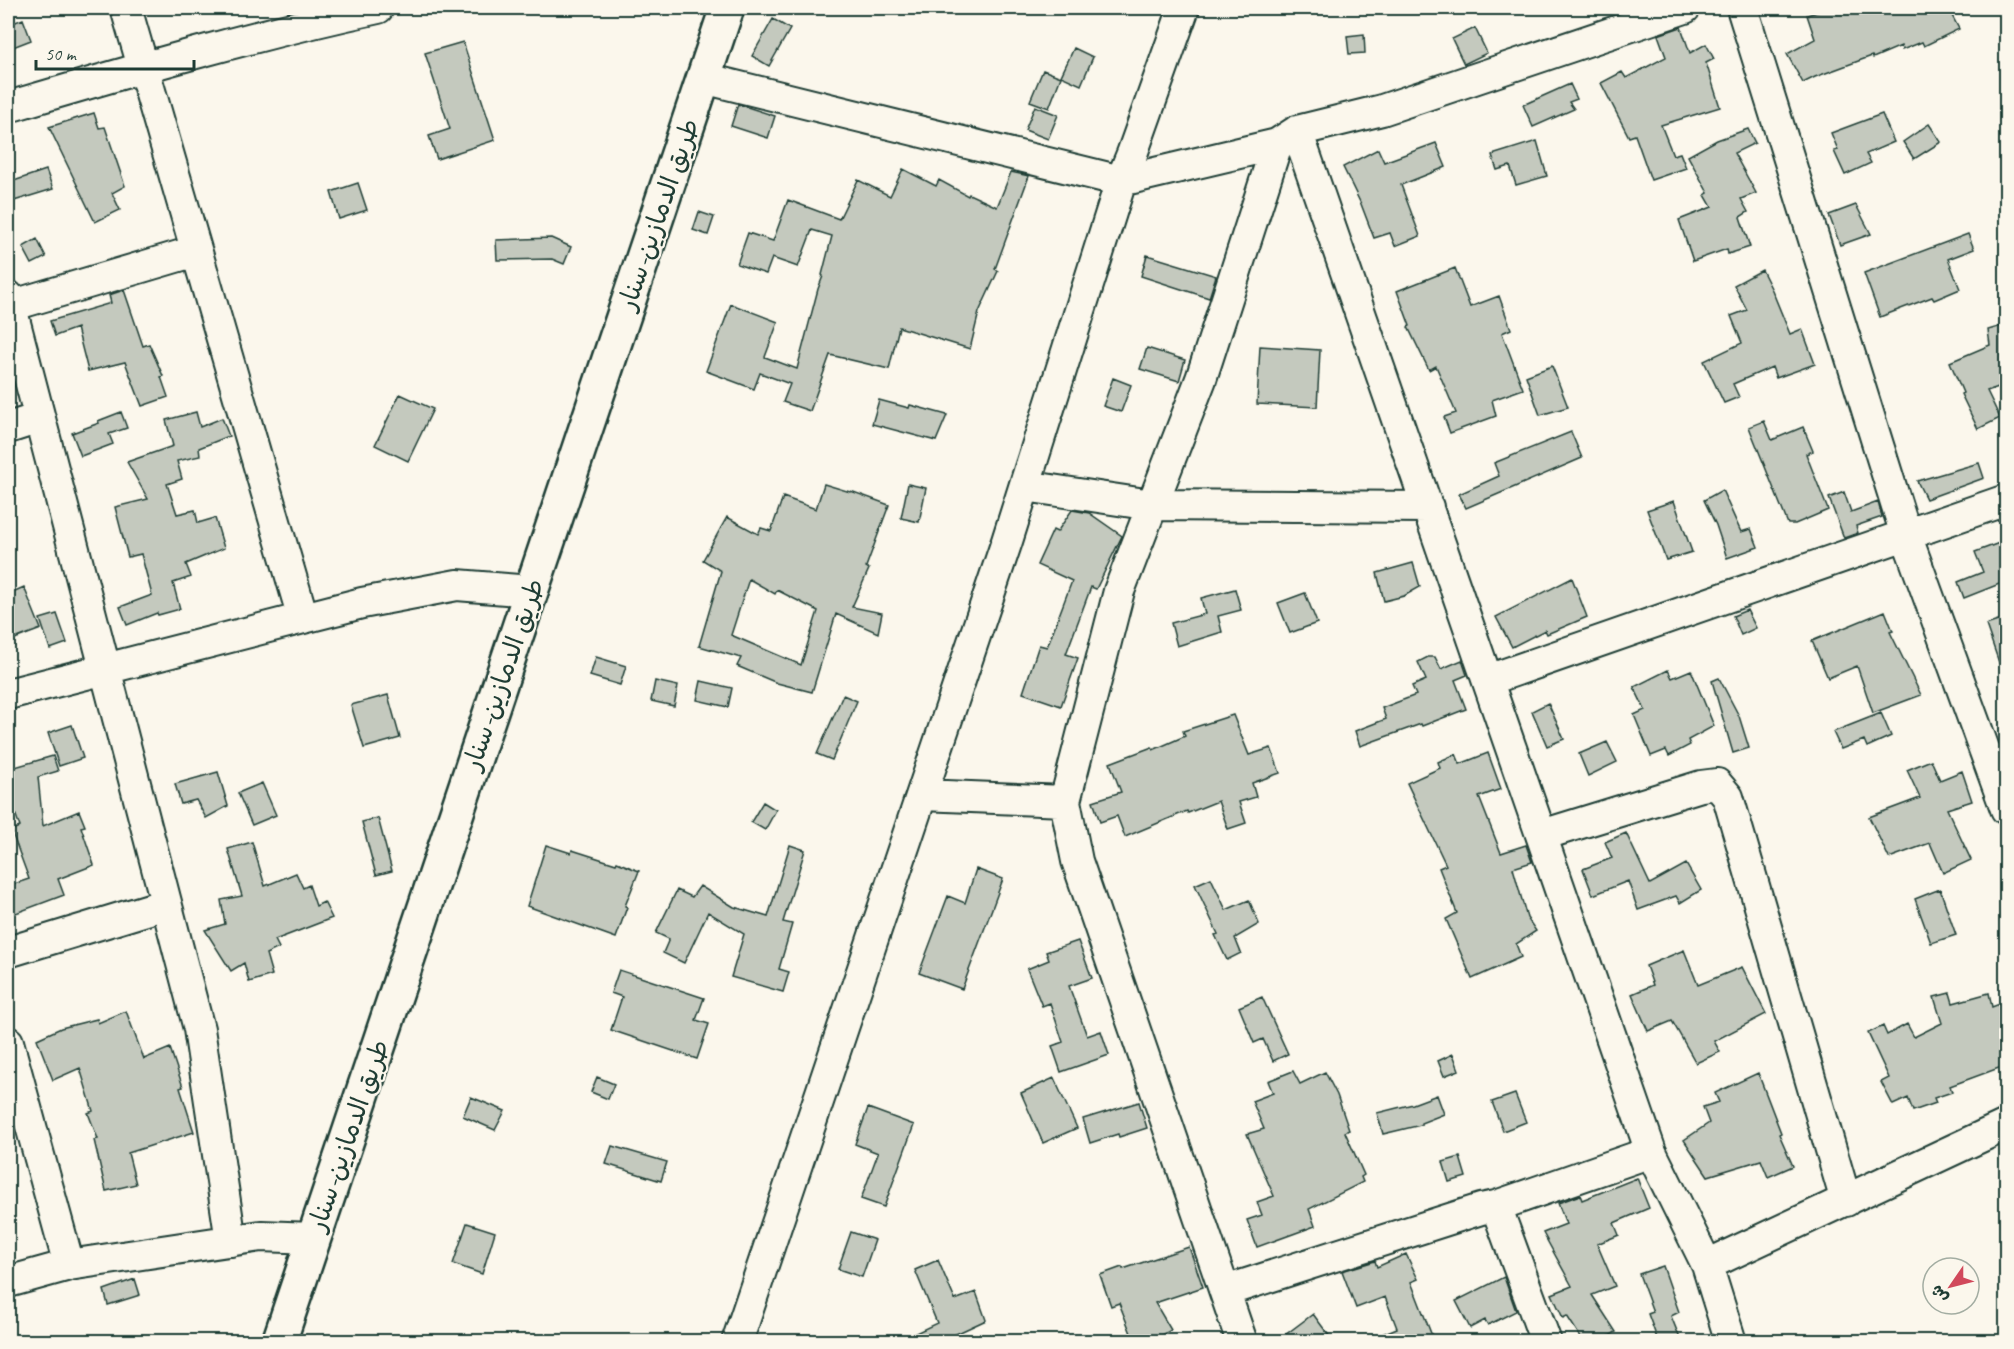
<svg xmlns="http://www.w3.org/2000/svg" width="2014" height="1349" font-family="Caveat,'Playpen Sans Arabic',sans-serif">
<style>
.building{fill:#c4c9be;stroke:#1f3d34;stroke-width:1.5;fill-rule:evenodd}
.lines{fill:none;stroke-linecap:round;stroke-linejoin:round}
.minor-casing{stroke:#1f3d34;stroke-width:34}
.highway-casing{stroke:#1f3d34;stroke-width:38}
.minor{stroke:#fbf7ec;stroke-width:30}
.highway{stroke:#fbf7ec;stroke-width:33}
.labels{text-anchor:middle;stroke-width:4.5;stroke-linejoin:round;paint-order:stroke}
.street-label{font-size:26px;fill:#1f3d34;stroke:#fbf7ec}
</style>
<rect width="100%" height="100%" fill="#fbf7ec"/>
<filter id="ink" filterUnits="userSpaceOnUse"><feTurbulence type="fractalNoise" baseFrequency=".0167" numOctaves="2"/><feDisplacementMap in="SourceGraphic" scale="12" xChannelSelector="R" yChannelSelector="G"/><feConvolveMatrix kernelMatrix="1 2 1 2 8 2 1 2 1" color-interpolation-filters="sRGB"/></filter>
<g filter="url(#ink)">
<path class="building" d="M1830,8H1948L1959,29L1924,46L1922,42L1902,50L1901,46L1873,58L1872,56L1815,77L1803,83L1787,54L1815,39L1807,15Z
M23,19L31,40L8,49V25Z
M773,19L790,29L769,66L752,56Z
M1681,27L1690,53L1706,44L1714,59L1706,63L1720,107L1661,125L1673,155L1680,153L1686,168L1651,180L1635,135L1629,137L1601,83L1622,72L1626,78L1666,57L1658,35Z
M1475,28L1487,53L1464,64L1452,39Z
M1364,34L1365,53L1349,54L1347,36Z
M463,42L495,140L437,159L429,136L450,129L425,53Z
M1074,48L1093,57L1081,85L1061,76Z
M1043,70L1061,77L1049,108L1030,101Z
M1570,84L1577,99L1569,102L1574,109L1533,127L1523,105Z
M738,104L775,116L768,138L731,126Z
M1035,106L1058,115L1048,139L1025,130Z
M94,113L99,128L105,127L125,186L112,193L120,210L95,222L49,127Z
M1882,114L1894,142L1866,154L1871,163L1845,175L1834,151L1838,150L1831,133Z
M1929,124L1941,142L1914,159L1903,142Z
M1748,129L1755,143L1734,153L1756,193L1741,199L1748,212L1740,217L1750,247L1728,254L1727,249L1693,261L1679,220L1712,207L1705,195L1708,193L1688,156L1717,140Z
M1537,141L1547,176L1516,185L1510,166L1497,170L1492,155Z
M1436,143L1446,167L1401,185L1420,236L1395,246L1390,233L1374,238L1361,204L1343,167L1378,149L1384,162Z
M903,169L936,186L939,180L968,196L969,194L997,207L1011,172L1029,176L995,269L998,271L979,312L970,349L899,327L889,369L830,355L810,411L783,402L790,384L760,373L754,389L706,371L731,304L778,322L765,357L797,369L818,289L823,276L822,275L832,236L812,230L798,267L772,258L766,274L737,264L748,233L773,241L788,200L839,219L858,180L890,196Z
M46,170L53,189L14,201L8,183Z
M358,183L367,210L339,219L331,192Z
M1856,205L1871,234L1840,245L1829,215Z
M699,212L714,217L708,235L693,230Z
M1968,234L1974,249L1948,259L1960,289L1934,300L1932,297L1880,317L1864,273Z
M551,238L571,247L564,264L552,259L497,260L496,240Z
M37,239L46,257L32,264L23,247Z
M1147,255L1216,276L1209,298L1141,276Z
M1455,268L1470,307L1499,296L1511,329L1502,333L1523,389L1492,400L1496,416L1450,433L1444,417L1456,413L1436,366L1429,370L1408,327L1410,326L1397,291Z
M1762,270L1772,290L1790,334L1802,329L1815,364L1776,378L1772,367L1733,384L1739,397L1724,403L1704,361L1742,343L1731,316L1747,310L1734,285Z
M124,290L143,346L149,344L163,376L161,377L168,397L142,406L125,362L88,371L77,328L55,336L50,321L111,303L109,295Z
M2002,326L2007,338V384L1987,391L2000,418L1978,429L1961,394L1963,393L1950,362L1990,345L1988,330Z
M1260,346L1320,350L1317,407L1257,404Z
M1147,348L1185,360L1179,381L1140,369Z
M1552,366L1568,407L1540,415L1526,376Z
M1113,378L1131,385L1121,412L1103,406Z
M400,394L433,409L408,461L375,445Z
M879,400L909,408L910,405L947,415L936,441L872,424Z
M121,412L127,428L109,434L113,444L81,456L72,433L99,423L98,421Z
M196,412L200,427L222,418L229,436L199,448L200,456L177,461L182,479L167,484L177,514L195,510L198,523L215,518L224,548L186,564L191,577L173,583L180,609L158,615L157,613L127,625L120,607L152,595L141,554L128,557L115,507L148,499L127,462L173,446L166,420Z
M1764,421L1772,440L1803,427L1813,451L1806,454L1828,510L1795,524H1788L1749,427Z
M1571,432L1582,458L1466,508L1459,494L1499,476L1494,463Z
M1979,463L1984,478L1926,499L1917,481Z
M824,484L850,492L851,491L889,505L866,567L869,569L852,607L882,613L878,633L836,614L812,692L777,683L737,666L741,658L699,646L721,571L703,560L727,517L758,534L761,528L771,531L783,497L816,509ZM749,579L775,594L777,590L818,611L801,665L731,635Z
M908,484L926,488L919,522L901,518Z
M1722,490L1741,532L1751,529L1758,547L1727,558L1716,525L1704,500Z
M1844,492L1851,512L1878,502L1882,517L1856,526L1858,533L1844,538L1829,498Z
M1674,501L1692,552L1666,560L1647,510Z
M1072,510L1089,513L1122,536L1096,589L1091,587L1066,654L1078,658L1061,706L1023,693L1039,645L1047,647L1072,581L1037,565L1053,530L1057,532Z
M2002,542L2007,554V581L1964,598L1958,582L1983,572L1975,552Z
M1413,563L1420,587L1404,596L1384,601L1377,573Z
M1572,578L1587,617L1547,634L1545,630L1512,647L1496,617Z
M24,587L41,629L12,640L8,629V594Z
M1235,589L1241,610L1218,616L1222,632L1177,646L1171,623L1205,614L1201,598Z
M1305,593L1317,623L1290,633L1278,603Z
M1747,610L1756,628L1741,635L1733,616Z
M1885,611L1893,631L1890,632L1921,695L1873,713L1857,666L1828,678L1812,641Z
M57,614L67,643L50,649L40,619Z
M2007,618V677H2004L1986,625Z
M596,657L626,666L620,685L590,676Z
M1428,657H1435L1441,669L1462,660L1467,675L1455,680L1466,709L1422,726L1421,724L1360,746L1355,731L1386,719L1382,708L1416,695L1412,686L1426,680L1418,662Z
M1668,670L1672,678L1691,670L1714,726L1688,740L1690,745L1669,756L1666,750L1651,756L1634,715L1645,710L1634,687Z
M1719,678L1739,716L1749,748L1733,753L1712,681Z
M655,681L678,686L674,706L651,701Z
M701,681L732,688L728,707L697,700Z
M388,695L400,738L364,748L351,705Z
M843,695L857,701L832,760L817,754Z
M1548,703L1564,739L1547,746L1532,711Z
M1881,713L1891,736L1867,747L1864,740L1841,749L1833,732Z
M1233,715L1249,755L1271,748L1280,773L1252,783L1256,797L1239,802L1246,823L1228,829L1218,801L1188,813L1187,811L1125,837L1117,816L1100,822L1093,801L1121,792L1110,763L1152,747L1153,750L1185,736L1183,731Z
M72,725L83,758L59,766L48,733Z
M1607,742L1617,762L1588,776L1579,754Z
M1488,753L1501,789L1479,797L1501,853L1526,845L1532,862L1513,868L1527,918L1536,931L1516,944L1521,957L1472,979L1446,919L1457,913L1439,868L1446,865L1407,783L1440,768L1438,762L1456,754L1460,764Z
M53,756L58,771L38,777L43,826L79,811L85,826L81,827L94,865L58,879L64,895L8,916V886L29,879L11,830L20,827L8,793V769Z
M1931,760L1940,780L1962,771L1972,801L1947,809L1971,860L1943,873L1930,843L1889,858L1869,817L1920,798L1907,770Z
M218,772L228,806L206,818L196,800L181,804L175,784Z
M262,783L276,815L252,825L238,793Z
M763,802L776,810L765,830L751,822Z
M378,818L392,871L376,875L362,822Z
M1626,833L1650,884L1686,864L1701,890L1680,903L1676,896L1638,910L1628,881L1593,895L1583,869L1612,858L1605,842Z
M252,842L265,886L296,873L303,888L309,885L316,906L324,902L332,918L275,940L279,948L266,954L272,975L249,982L244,963L231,971L205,930L225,924L221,900L242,896L228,849Z
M546,845L571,853L572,850L616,864L617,862L639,871L625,906L627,907L616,938L527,906Z
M790,845L805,850L783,922L792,924L779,969L789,972L783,992L731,977L744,934L708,912L684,963L663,953L669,939L656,933L677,890L692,897L700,886L734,907L768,917Z
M976,869L1003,879L962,989L919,973L948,896L965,903Z
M1211,878L1226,910L1249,900L1259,924L1235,938L1241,953L1227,960L1215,935L1218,934L1195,885Z
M1940,889L1956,935L1931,943L1915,899Z
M1078,941L1092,978L1069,986L1087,1036L1101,1031L1109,1055L1061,1072L1052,1046L1063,1042L1050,1003L1042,1006L1027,969L1049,960L1046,952Z
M1684,950L1698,985L1742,967L1766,1014L1714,1041L1720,1052L1696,1063L1672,1021L1648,1031L1632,994L1653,985L1646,966Z
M619,970L704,998L696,1020L709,1024L697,1059L611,1030L622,997L611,993Z
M1950,993L1953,1003L1989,993L1992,1007L2007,1001V1065L1950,1086L1952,1092L1934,1098L1936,1103L1913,1111L1908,1098L1893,1105L1881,1082L1889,1078L1868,1033L1883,1026L1887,1035L1907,1024L1914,1037L1942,1023L1934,997Z
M1262,997L1288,1054L1273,1061L1263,1039L1254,1043L1239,1007Z
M126,1011L144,1059L170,1048L183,1087L180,1088L194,1132L128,1153L136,1184L106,1191L94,1140L98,1139L88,1113L93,1111L80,1068L53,1080L37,1039L61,1028L97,1019L98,1023Z
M1453,1054L1459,1070L1444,1076L1438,1061Z
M1293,1071L1300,1084L1325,1072L1337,1095L1349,1130L1345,1132L1364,1175L1361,1177L1363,1182L1309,1209L1315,1226L1257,1247L1247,1220L1262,1215L1257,1202L1274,1196L1247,1134L1264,1129L1252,1101L1273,1093L1268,1081Z
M1758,1073L1781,1133L1779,1134L1793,1166L1768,1177L1761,1160L1708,1176L1684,1140L1709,1123L1703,1107L1719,1102L1715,1093Z
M597,1077L614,1084L608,1099L591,1092Z
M1054,1078L1077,1128L1043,1143L1021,1093Z
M1515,1094L1526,1122L1503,1131L1492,1102Z
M1437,1095L1444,1114L1421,1123V1125L1383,1134L1377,1113L1413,1104Z
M471,1097L505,1111L495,1130L463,1116Z
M1139,1102L1147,1128L1119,1137L1118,1134L1090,1143L1083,1119Z
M868,1108L914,1125L884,1207L861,1199L878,1153L855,1144Z
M612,1146L667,1162L661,1181L606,1164Z
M1460,1157L1466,1177L1449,1182L1443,1162Z
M1637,1178L1649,1208L1614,1223L1619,1235L1597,1244L1615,1286L1592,1295L1616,1332L1601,1341H1583L1567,1316L1563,1318L1552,1294L1572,1286L1543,1233L1566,1224L1558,1203L1580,1195L1582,1200Z
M467,1223L495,1232L482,1274L453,1264Z
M851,1232L875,1240L862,1277L838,1269Z
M1189,1247L1203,1287L1155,1303L1171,1330L1156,1339L1154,1336L1140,1341H1134L1119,1303L1111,1306L1100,1275L1122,1267L1123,1269Z
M1406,1254L1418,1279L1411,1282L1434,1341H1365L1397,1328L1385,1297L1356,1308L1342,1271L1375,1261L1377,1267Z
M938,1260L955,1300L976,1292L986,1320L941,1341H899L937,1323L915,1270Z
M1663,1266L1679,1312L1671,1316L1681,1341H1658L1648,1314L1653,1312L1639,1274Z
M1504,1277L1516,1311L1488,1325L1485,1320L1470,1328L1456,1301Z
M135,1279L140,1295L108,1305L104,1290Z
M1313,1314L1333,1341H1277Z"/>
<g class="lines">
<defs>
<path id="minor" d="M126,8L303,618
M1742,8L1906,535L2006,809
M703,78L1121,181L1277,144L1297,131L1382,110L1685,8
M8,107C130,71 253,35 378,8
M1297,131L1651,1152L1707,1265L1731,1342
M8,296L199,1029L231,1241
M10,306L196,251
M8,428L39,418
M1025,486L1152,505L1428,507
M1488,680L2006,500
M8,694L362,603L457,585L531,591
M922,795L1065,801
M1542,835L1701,786L1717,784L1728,797L1846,1201
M8,952L166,904
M8,1042L69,1265
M1496,1206L1651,1152
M1707,1265L2006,1125
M8,1282L69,1265L261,1236L313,1238
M1225,1291L1481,1209L1496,1206L1546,1342
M737,1342L1007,541L1121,181L1132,154L1184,8
M1242,1342L1077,861L1065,801L1119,591L1201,379L1277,144"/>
<path id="highway" d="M279,1342L727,8"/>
</defs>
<use href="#minor" class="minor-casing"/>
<use href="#highway" class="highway-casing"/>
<use href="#minor" class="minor"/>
<use href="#highway" class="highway"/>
</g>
</g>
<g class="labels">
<g class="street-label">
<text transform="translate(658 214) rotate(-71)" y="9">طريق الدمازين-سنار</text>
<text transform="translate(503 674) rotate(-71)" y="9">طريق الدمازين-سنار</text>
<text transform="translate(348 1135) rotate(-71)" y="9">طريق الدمازين-سنار</text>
</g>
</g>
<rect width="2014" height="1349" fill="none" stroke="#fbf7ec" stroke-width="30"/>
<rect x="15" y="15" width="1984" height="1319" fill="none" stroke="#1f3d34" stroke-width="2" filter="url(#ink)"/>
<g transform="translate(1951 1286) rotate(235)"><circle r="28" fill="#fbf7ec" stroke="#a3ada2" stroke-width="1.5"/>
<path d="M0-4.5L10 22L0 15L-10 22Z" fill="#d1495b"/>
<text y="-9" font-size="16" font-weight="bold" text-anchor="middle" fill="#1f3d34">ش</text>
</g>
<path d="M36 60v9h158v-9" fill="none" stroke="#1f3d34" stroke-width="3"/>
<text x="45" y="60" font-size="18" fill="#1f3d34" stroke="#fbf7ec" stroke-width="4.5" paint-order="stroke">50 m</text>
</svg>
